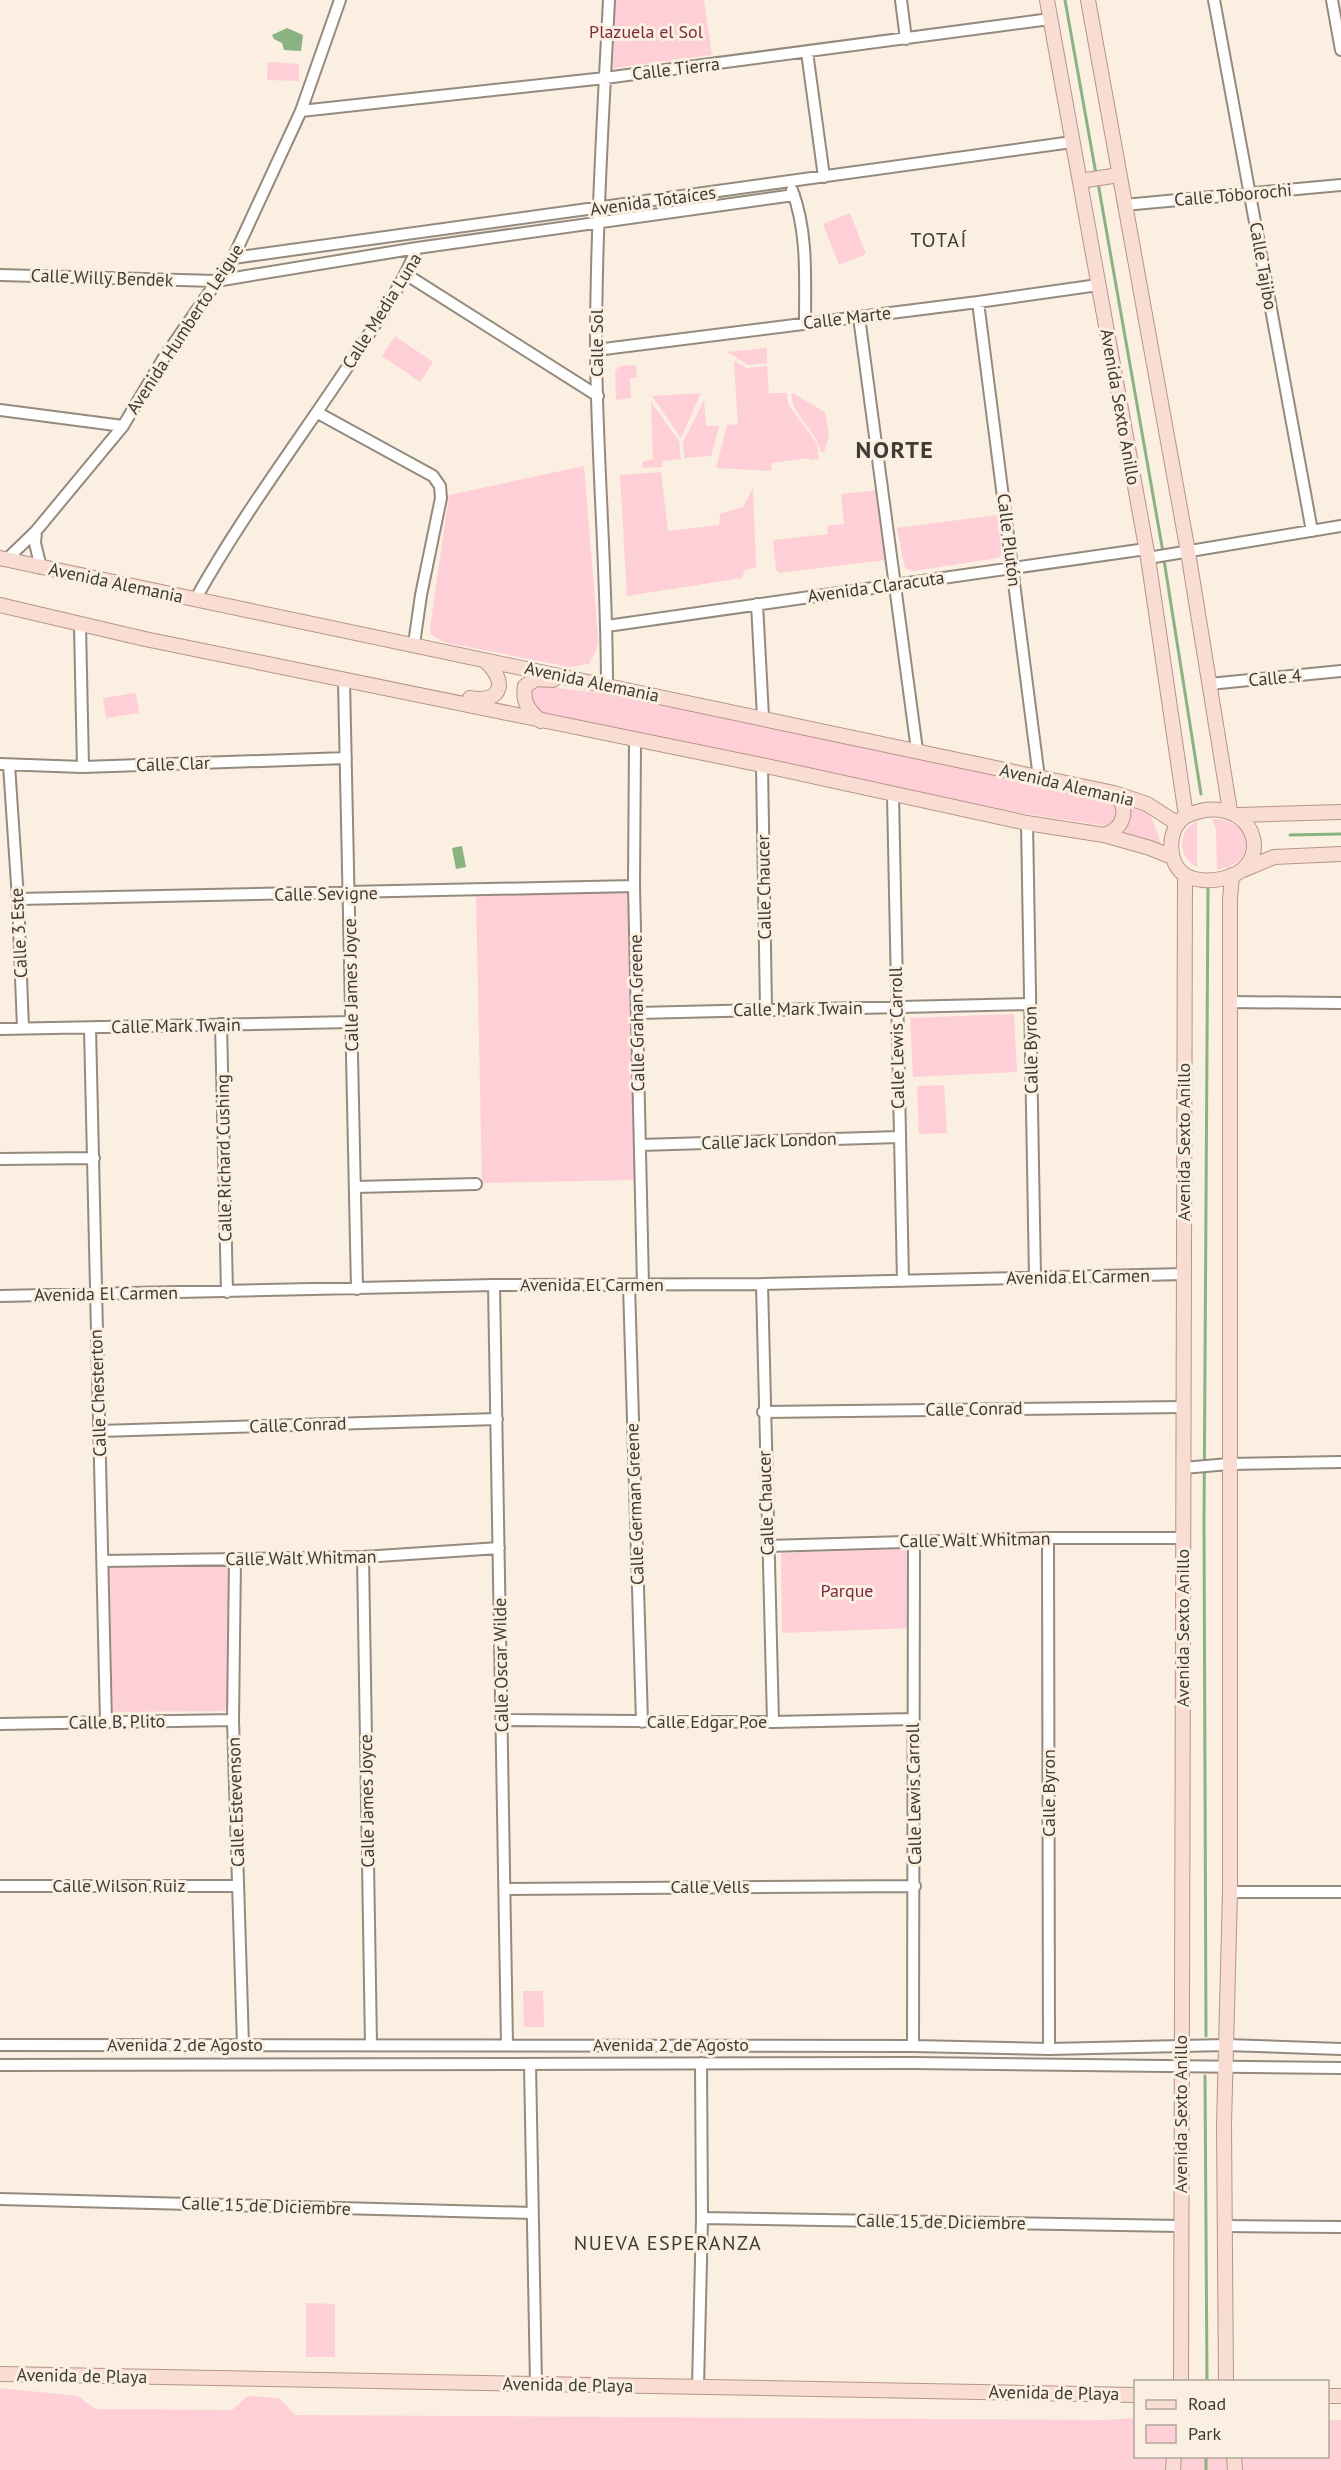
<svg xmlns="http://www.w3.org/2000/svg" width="1341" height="2470" font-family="'PT Sans',sans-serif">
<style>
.green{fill:#fecfd7}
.water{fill:#89b381}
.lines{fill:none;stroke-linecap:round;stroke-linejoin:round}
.stream{stroke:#89b381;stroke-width:3}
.minor-casing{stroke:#948a7d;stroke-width:14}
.major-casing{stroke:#b59589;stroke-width:16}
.minor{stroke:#fff;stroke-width:10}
.major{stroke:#f9ddd3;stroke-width:14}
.labels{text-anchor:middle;stroke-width:6;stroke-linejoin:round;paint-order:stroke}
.park-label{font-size:18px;fill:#7a2940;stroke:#faefe1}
.street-label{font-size:18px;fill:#3f3b35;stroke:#faefe1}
.neighbourhood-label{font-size:20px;letter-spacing:1.5px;fill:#3f3b35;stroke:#faefe1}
.district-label{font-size:24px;font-weight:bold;letter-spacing:1.5px;fill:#3f3b35;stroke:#faefe1}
</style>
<rect width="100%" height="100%" fill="#faefe1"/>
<path class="green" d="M615,0H704L712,55L613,68Z
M268,62L299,64V81L267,80Z
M850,213L866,254L839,265L823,224Z
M395,336L433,362L420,382L382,356Z
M767,348V363L748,365L727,352Z
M734,361L747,368L767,366L769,393H787L788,404L817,444L819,459L810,460L809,458L772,463L771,471L716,468L727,425L738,424Z
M636,365L637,378H630L631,398L616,400L615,371L620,366Z
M701,393L681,438L652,396Z
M792,393L825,412L829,435L824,452H821C818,432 788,411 792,393Z
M704,400L706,426H719L711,456L684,458L683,442Z
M651,402L679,441L681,459L662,461V467L643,468L642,462L653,459Z
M584,466L598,637L597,648L589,664L569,667L443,642L431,634L430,628L449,495Z
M661,472L668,531L719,525L720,514L743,507L753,488L756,567L745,570L742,578L627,596L620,475Z
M878,490L886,560L779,573L776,570L773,540L828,534L827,526L844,524L841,494Z
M997,515L1002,554L998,558L913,571L905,568L897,528Z
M535,685L638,698L1107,795C1117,804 1119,811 1113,823L1107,826L1015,812L541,713L531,698V690Z
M136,693L139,713L106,718L103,698Z
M1130,801L1150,813L1161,844L1122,834C1132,825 1132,814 1130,801Z
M1212,819C1258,820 1255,867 1217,869L1216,829Z
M1197,821V867C1177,857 1177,831 1197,821Z
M628,891L635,1180L482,1183L476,895Z
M1014,1014L1017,1072L913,1077L910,1018Z
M944,1085L947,1133L919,1134L917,1086Z
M913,1549L912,1628L782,1633L781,1553Z
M228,1564V1711L113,1712L109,1566Z
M523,1991H543L544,2027H524Z
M306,2303L335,2304V2357H306Z
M0,2388L78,2396L95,2409L232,2410L248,2396L279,2398L295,2415L1104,2420L1135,2418L1136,2456H1328V2420H1341V2470H0Z"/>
<path class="water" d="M287,28L303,35L301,51L284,50L282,43L274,39L272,35Z
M462,846L466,867L456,869L452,848Z"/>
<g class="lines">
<path class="stream" d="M1065,0L1096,174
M1098,183L1163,552
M1164,560L1201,794
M1290,835L1341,834
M1206,2036L1204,1522L1208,887
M1205,2076L1207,2382
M1206,2470V2456"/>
<defs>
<path id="minor" d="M901,0L906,39
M1214,0L1312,531
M1332,0L1341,50
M807,52L824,177
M301,111L605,78L1050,19
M792,190C808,232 805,278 805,323
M1124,205L1341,185
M233,258L1072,142
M0,275L216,281L417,248
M407,275L598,396
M978,302L1039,778
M859,317L917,750
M596,350L978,302L1098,285
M0,410L123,426
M318,413L433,476L440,486L441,498L421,595L414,644
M36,531L35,543L41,568
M1148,558L1341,526
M6,560L36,531L123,426L163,359L233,258L301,111L340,0
M195,600C243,513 304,434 358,351C379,318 402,286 417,248L794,195
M757,604L763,717
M80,626L83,767
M607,626L1146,549
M344,681L357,1289
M1209,684L1341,671
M607,686C607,574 597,462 596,350C596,233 603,116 609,0
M635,740L634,886L643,1285
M0,764L83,767L346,758
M9,765L18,899L23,1028
M762,765L766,1009
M893,795L903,1281
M1027,823L1035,1278
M18,899L634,886
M1230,1002L1341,1003
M637,1013L1030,1004
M221,1024L227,1292
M90,1028L106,1722
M0,1029L352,1022
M640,1145L899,1137
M0,1159L94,1158
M356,1187L476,1184
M762,1284L773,1722
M494,1285L507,2045
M629,1285L642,1722
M0,1296L494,1285L762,1284L1184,1274
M763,1412L1184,1407
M99,1431L497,1419
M1183,1468L1229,1464L1341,1462
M1048,1538L1049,2049
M767,1546L1048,1538H1183
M363,1557L371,2045
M235,1559L233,1720L243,2045
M103,1561L363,1557L499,1548
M502,1720L773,1722L913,1719
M0,1724L233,1720
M0,1886H238
M505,1889L915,1886
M1230,1892H1341
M0,2045L913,2046L1049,2049L1226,2045L1341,2049
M913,2046L914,1542
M530,2064L536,2384
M0,2065L913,2063L1341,2068
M0,2199L532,2213
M702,2218L1181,2226
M1225,2226L1341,2227
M698,2387L702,2218L701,2063"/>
<path id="major" d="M1047,0L1148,558L1186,816
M1088,0L1188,552L1230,811
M1080,181L1119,175
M0,558L1114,793L1147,804L1178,824
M0,605L145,639L762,765L1027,823L1104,835L1150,848L1172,857
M470,698C503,704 508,680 484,660
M541,721C529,711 522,702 525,686L536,679L553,680
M1205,810C1259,803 1274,869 1221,879C1210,881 1195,881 1185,875C1167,863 1167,831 1183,818C1190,813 1197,812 1205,810Z
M1238,815L1341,812
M1104,835C1125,829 1130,807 1114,793
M1243,870L1274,857L1341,854
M0,2374L1136,2395
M1181,2382L1185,875
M1226,2382L1224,2125L1230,1892V899L1232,875
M1328,2396H1341
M1234,2456L1235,2470
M1173,2470L1174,2456"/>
</defs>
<use href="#minor" class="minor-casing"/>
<use href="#major" class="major-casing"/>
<use href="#minor" class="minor"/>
<use href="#major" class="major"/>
</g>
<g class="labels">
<g class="park-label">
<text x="646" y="38">Plazuela el Sol</text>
<text x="847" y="1597">Parque</text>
</g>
<g class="street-label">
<text transform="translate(676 69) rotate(-7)" y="6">Calle Tierra</text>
<text transform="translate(1233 195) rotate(-5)" y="6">Calle Toborochi</text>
<text transform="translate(653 201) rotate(-8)" y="6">Avenida Totaíces</text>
<text transform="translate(1263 266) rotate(80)" y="6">Calle Tajibo</text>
<text transform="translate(102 278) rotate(2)" y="6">Calle Willy Bendek</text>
<text transform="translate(382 311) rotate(-58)" y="6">Calle Media Luna</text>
<text transform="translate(847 318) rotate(-7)" y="6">Calle Marte</text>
<text transform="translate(185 329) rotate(-57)" y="6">Avenida Humberto Leigue</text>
<text transform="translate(597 343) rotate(-90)" y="6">Calle Sol</text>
<text transform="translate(1120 407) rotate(80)" y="6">Avenida Sexto Anillo</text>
<text transform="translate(1009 540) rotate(83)" y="6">Calle Plutón</text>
<text transform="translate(116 583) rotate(12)" y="6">Avenida Alemania</text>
<text transform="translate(876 587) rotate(-8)" y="6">Avenida Claracuta</text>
<text transform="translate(1275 678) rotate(-5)" y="6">Calle 4</text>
<text transform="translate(592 682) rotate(12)" y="6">Avenida Alemania</text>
<text transform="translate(173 764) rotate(-2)" y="6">Calle Clar</text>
<text transform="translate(1067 785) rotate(13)" y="6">Avenida Alemania</text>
<text transform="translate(764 887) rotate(-91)" y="6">Calle Chaucer</text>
<text transform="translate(326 894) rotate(-1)" y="6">Calle Sevigne</text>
<text transform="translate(19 933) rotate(-93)" y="6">Calle 3 Este</text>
<text transform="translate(351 985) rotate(-91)" y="6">Calle James Joyce</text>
<text transform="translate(798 1009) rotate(-1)" y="6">Calle Mark Twain</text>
<text transform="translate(637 1013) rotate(-91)" y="6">Calle Grahan Greene</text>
<text transform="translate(176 1026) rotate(-1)" y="6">Calle Mark Twain</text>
<text transform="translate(897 1038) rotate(-91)" y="6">Calle Lewis Carroll</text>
<text transform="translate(1031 1050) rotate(-91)" y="6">Calle Byron</text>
<text transform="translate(769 1141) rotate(-2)" y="6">Calle Jack London</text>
<text transform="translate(1184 1142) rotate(-90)" y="6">Avenida Sexto Anillo</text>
<text transform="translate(224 1158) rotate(-91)" y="6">Calle Richard Cushing</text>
<text transform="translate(1078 1277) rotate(-1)" y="6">Avenida El Carmen</text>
<text x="592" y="1291">Avenida El Carmen</text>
<text transform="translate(106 1294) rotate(-1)" y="6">Avenida El Carmen</text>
<text transform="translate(98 1393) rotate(-92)" y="6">Calle Chesterton</text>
<text transform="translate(974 1409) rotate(-1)" y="6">Calle Conrad</text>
<text transform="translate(298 1425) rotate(-2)" y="6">Calle Conrad</text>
<text transform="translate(766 1503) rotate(-92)" y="6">Calle Chaucer</text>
<text transform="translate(635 1504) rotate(-92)" y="6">Calle German Greene</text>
<text transform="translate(975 1540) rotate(-1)" y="6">Calle Walt Whitman</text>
<text transform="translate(301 1558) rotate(-1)" y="6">Calle Walt Whitman</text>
<text transform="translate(1183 1628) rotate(-90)" y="6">Avenida Sexto Anillo</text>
<text transform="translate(501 1665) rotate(-91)" y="6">Calle Oscar Wilde</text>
<text transform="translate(117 1722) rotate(-1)" y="6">Calle B. Plito</text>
<text x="707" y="1728">Calle Edgar Poe</text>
<text transform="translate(1049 1793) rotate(-90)" y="6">Calle Byron</text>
<text transform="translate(914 1794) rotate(-91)" y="6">Calle Lewis Carroll</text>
<text transform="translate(367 1801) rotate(-91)" y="6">Calle James Joyce</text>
<text transform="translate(236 1802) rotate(-92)" y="6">Calle Estevenson</text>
<text x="119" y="1892">Calle Wilson Ruiz</text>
<text x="710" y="1893">Calle Vells</text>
<text x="185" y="2051">Avenida 2 de Agosto</text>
<text x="671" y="2051">Avenida 2 de Agosto</text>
<text transform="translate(1181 2114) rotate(-90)" y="6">Avenida Sexto Anillo</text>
<text transform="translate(266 2206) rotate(2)" y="6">Calle 15 de Diciembre</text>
<text transform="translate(941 2222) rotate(1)" y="6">Calle 15 de Diciembre</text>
<text transform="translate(82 2376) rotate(1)" y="6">Avenida de Playa</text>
<text transform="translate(568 2385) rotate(1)" y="6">Avenida de Playa</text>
<text transform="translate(1054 2393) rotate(1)" y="6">Avenida de Playa</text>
</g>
<g class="neighbourhood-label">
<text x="939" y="247">TOTAÍ</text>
<text x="668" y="2250">NUEVA ESPERANZA</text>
</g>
<g class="district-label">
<text x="895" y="458">NORTE</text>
</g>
</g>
<rect x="1134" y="2380" width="195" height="78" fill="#faefe1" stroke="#afa79c" stroke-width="1.5"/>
<rect x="1146" y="2400" width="30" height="9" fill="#f9ddd3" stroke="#afa79c" stroke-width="1.5"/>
<text x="1188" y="2410" font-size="18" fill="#3f3b35">Road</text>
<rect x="1146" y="2425" width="30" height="18" fill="#fecfd7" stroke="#afa79c" stroke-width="1.5"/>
<text x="1188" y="2440" font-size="18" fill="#3f3b35">Park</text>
</svg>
